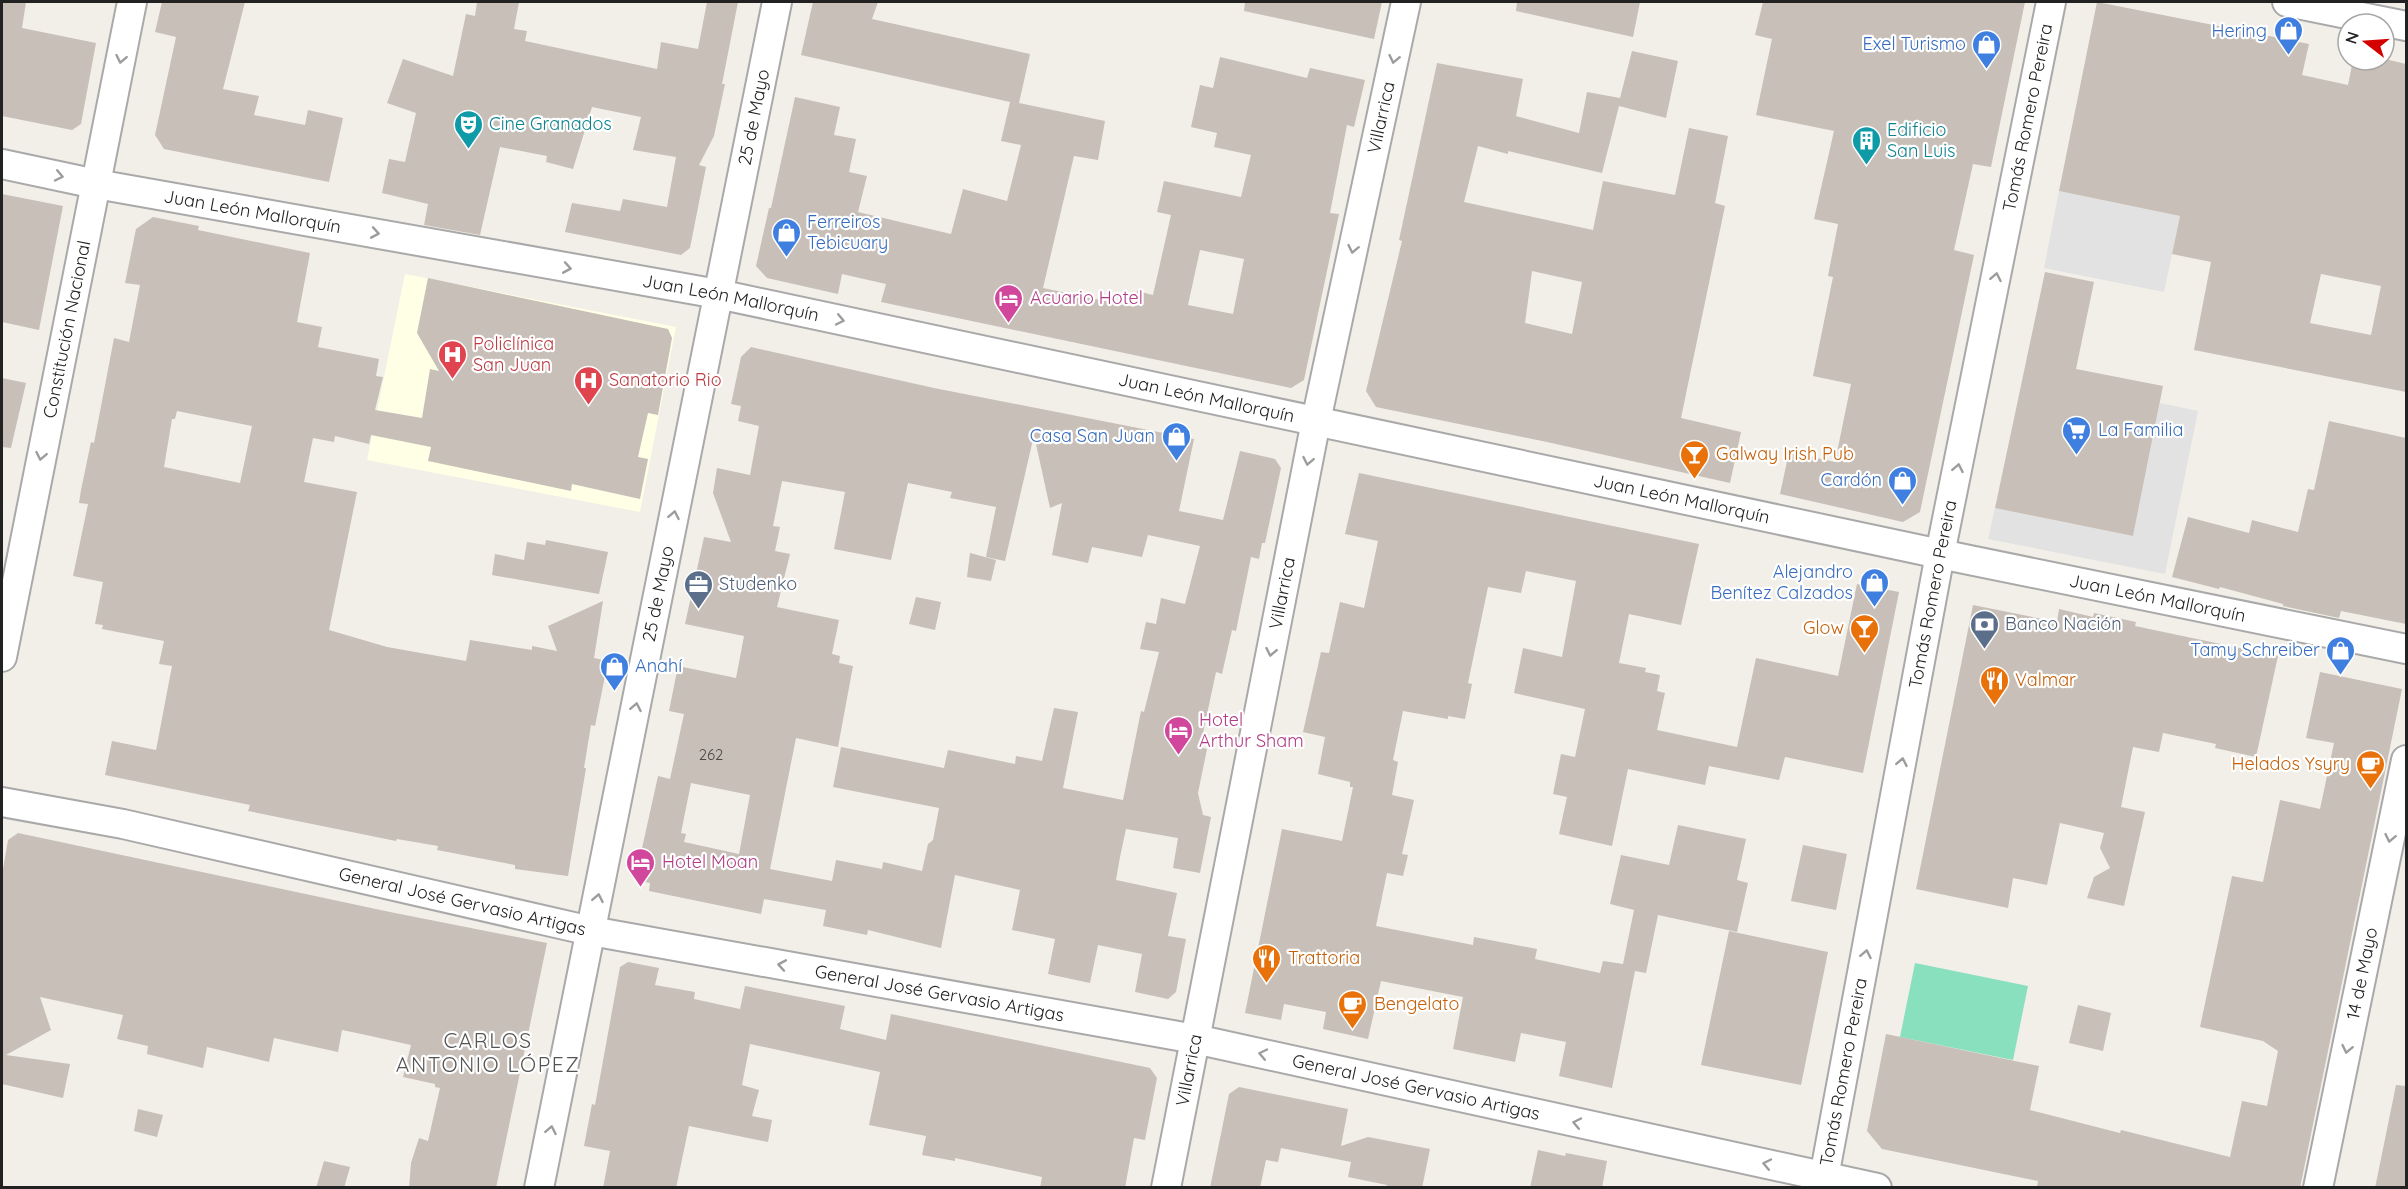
<svg xmlns="http://www.w3.org/2000/svg" width="2408" height="1189" font-family="Quicksand,sans-serif">
<style>
.education{fill:#ffffe5}
.pitch{fill:#88e0be}
.parking{fill:#e2e2e2}
.building{fill:#c7bfb8;fill-rule:evenodd}
.lines{fill:none;stroke-linecap:round;stroke-linejoin:round}
.street-casing{stroke:#a9a9a9;stroke-width:32}
.street{stroke:#fff;stroke-width:28}
.oneway{stroke:#9c9c9c}
.labels{text-anchor:middle;stroke-width:4.5;stroke-linejoin:round;paint-order:stroke}
.number-label{font-size:15px;fill:#4b4948}
.shop-label{font-size:18px;fill:#366cbe;stroke:#fff;text-anchor:end}
.street-label{font-size:18px;fill:#222;stroke:#fff}
.culture-label{font-size:18px;fill:#0d838f;stroke:#fff;text-anchor:start}
.hotel-label{font-size:18px;fill:#b23c85;stroke:#fff;text-anchor:start}
.health-label{font-size:18px;fill:#be3a42;stroke:#fff;text-anchor:start}
.food-label{font-size:18px;fill:#c56008;stroke:#fff;text-anchor:start}
.service-label{font-size:18px;fill:#4e5e75;stroke:#fff;text-anchor:start}
.quarter-label{font-size:21px;letter-spacing:1.5px;fill:#555;stroke:#fff}
</style>
<rect width="100%" height="100%" fill="#f2efe9"/>
<path class="education" d="M405,274L676,327L640,512L367,460Z"/>
<path class="pitch" d="M1915,963L2028,986L2013,1060L1900,1037Z"/>
<path class="parking" d="M2059,191L2180,216L2164,292L2044,268Z
M2160,403L2198,411L2165,574L1988,539L1995,508L2133,536Z"/>
<path class="building" d="M2,2H26L22,28L96,43L81,124L72,130L2,116Z
M162,2H245L223,89L259,96L254,115L305,125L308,110L343,118L329,182L164,149L155,135L176,37L155,32Z
M477,2H519L514,29L527,31L525,41L657,69L661,42L698,49L707,2H738L722,84H725L714,136L699,165L706,167L690,248L681,255L565,232L572,203L620,211L623,199L667,207L676,157L633,150L641,117L592,107L573,169L546,162L547,156L500,147L480,235L424,225L428,204L382,193L389,159L405,162L416,113L387,103L403,59L453,76L466,14L475,16Z
M813,2H878L872,19L1030,54L1019,103L1105,121L1098,160L1074,156L1043,288L1134,307L1137,291L1153,295L1171,215L1157,212L1164,181L1241,197L1251,155L1214,147L1217,133L1191,127L1200,85L1213,88L1220,57L1307,78L1310,68L1365,80L1354,127L1347,125L1330,213L1339,214L1304,380L1291,388L881,302L886,284L842,274L838,294L767,278L756,266L769,208H771L795,97L840,107L834,135L856,139L849,172L867,176L858,212L951,234L963,189L1007,201L1021,145L1001,141L1010,102L801,55ZM1200,250L1244,259L1233,314L1188,305Z
M1245,2H1382L1374,39L1244,11Z
M1517,2H1640L1633,37L1516,11Z
M1763,2H2025L1991,167L1973,164L1954,250L1974,255L1920,512L1903,522L1780,494L1789,452L1835,462L1851,384L1813,376L1833,277L1828,276L1838,224L1814,219L1834,131L1756,115L1772,39L1755,35Z
M2097,2L2309,44L2302,75L2348,85L2353,60H2389L2406,64V392L2194,350L2211,262L2172,254L2180,216L2059,191ZM2321,274L2381,286L2371,335L2310,323Z
M1632,51L1678,61L1666,118L1619,106L1602,173L1508,151V154L1478,146L1464,202L1593,230L1603,181L1675,195L1689,128L1728,136L1715,203L1725,206L1681,418L1741,432L1730,483L1547,442L1376,407L1366,391L1402,241L1399,240L1437,63L1523,79L1516,116L1579,133L1587,92L1620,98ZM1532,271L1582,282L1572,334L1525,323Z
M2,194L63,206L39,330L2,322Z
M153,217L199,226L198,230L310,253L297,322L322,327L318,347L379,359L376,376L383,377L375,410L422,418L430,369L439,371L417,333L428,278L668,329L672,338L658,415L648,413L638,457L648,459L640,499L572,484L571,491L428,461L431,447L371,435L369,444L335,436L334,442L313,438L304,482L357,492L329,630L387,647L466,661L470,640L532,650V646L557,651L548,626L603,601L594,658L608,661L595,726L591,725L584,768H586L568,876L515,869V865L437,850L438,846L397,839L396,841L248,811L250,805L105,775L112,741L156,750L172,666L159,664L164,641L102,629L103,625L95,624L103,582L73,576L88,504L79,503L81,490L91,442L94,443L114,338L129,342L140,285L125,283L136,229ZM177,411L252,426L240,483L164,467L172,419H175Z
M2045,272L2094,282L2076,369L2163,386L2133,536L1995,508Z
M751,347L934,388L1194,439L1179,511L1223,520L1240,451L1275,459L1281,468L1265,543H1262L1259,559L1251,557L1236,631L1232,630L1222,674L1216,672L1200,747L1207,749L1198,793L1203,815L1211,817L1200,873L1173,868L1178,838L1126,829L1120,857L1116,880L1177,893L1168,936L1186,939L1176,992L1168,999L1135,992L1142,954L1098,945L1090,983L1048,974L1055,939L1012,930L1020,890L955,875L941,948L868,930L867,935L823,926L826,910L764,899L761,914L649,891L650,883L635,880L658,776L670,779L684,714L669,711L678,666L736,678L744,636L685,624L704,537L731,542L713,493L717,468L750,475L759,426L738,421L741,406L731,404L741,357ZM1034,435L1050,508L1062,503L1052,555L1088,563L1092,547L1142,557L1148,535L1200,546L1185,604L1161,598L1156,624L1146,622L1140,649L1159,652L1144,712L1141,711L1123,800L1063,788L1078,712L1054,708L1042,761L1016,756L1015,764L948,750L944,768L841,747L833,787L939,808L933,840L928,844L922,871L883,862L882,869L836,860L832,881L770,869L796,738L838,747L853,666L839,663L840,656L832,654L839,620L777,607L790,554L775,551L780,527L773,526L782,481L845,492L834,549L891,560L908,483L952,492L950,498L996,507L986,557L1005,561ZM691,783L750,795L739,854L684,842L686,834L681,833Z
M2,378L26,383L11,448L2,447Z
M2329,421L2406,438V624L2341,611L2339,618L2283,606V604L2220,587L2219,589L2172,577L2188,517L2249,533L2252,520L2298,532L2308,489L2314,490Z
M1359,473L1699,544L1681,625L1629,614L1619,663L1646,668L1645,672L1660,675L1657,691L1665,693L1657,730L1737,747L1756,658L1838,676L1857,584L1899,592L1863,773L1785,757L1779,780L1709,766L1705,785L1628,769L1612,846L1559,834L1567,797L1553,794L1561,754L1575,757L1585,709L1514,693L1523,648L1562,657L1576,581L1526,571L1521,593L1488,587L1468,683L1472,684L1465,719L1448,716V719L1403,711L1393,760L1398,762L1392,795L1414,800L1402,854L1408,855L1403,876L1387,873L1376,926L1473,945L1474,937L1537,949L1535,959L1600,973L1603,961L1623,964L1634,910L1610,904L1621,855L1669,865L1678,825L1746,839L1737,880L1748,883L1737,932L1658,915L1646,973L1635,971L1612,1088L1559,1076L1566,1042L1521,1033L1515,1062L1453,1049L1463,997L1381,981L1368,1039L1323,1029L1326,1012L1284,1004L1281,1020L1245,1013L1282,829L1342,841L1353,787H1350V782L1318,774L1325,737L1303,732L1321,652L1329,653L1340,602L1364,608L1378,541L1345,534Z
M546,540L608,552L599,594L492,575L495,554L524,560L527,542L545,545Z
M970,553L996,560L991,581L967,577Z
M916,597L941,602L935,630L909,624Z
M1973,605L2057,622L2059,609L2093,617L2094,613L2136,622L2135,626L2278,656L2256,757L2215,748L2216,744L2163,733L2159,752L2133,747L2121,807L2145,812L2124,906L2087,898L2094,877L2110,868L2100,848L2104,833L2060,823L2047,885L2013,878L2008,908L1916,889Z
M2320,672L2402,689L2300,1188H2037L2038,1181L1882,1149L1867,1131L1886,1034L2039,1066L2030,1110L2120,1133L2121,1130L2230,1157L2242,1101L2267,1106L2278,1051L2263,1041L2200,1027L2232,876L2263,882L2280,800L2320,809L2334,743L2306,738Z
M18,833L390,912L547,943L496,1188H409L411,1163L419,1138L428,1141L440,1088L435,1087V1084L403,1077L411,1045L366,1035L342,1030L338,1052L274,1038L269,1062L207,1047L203,1068L147,1054L148,1046L117,1039L123,1015L40,997L51,1030L6,1055L70,1064L63,1098L2,1084V875L8,840Z
M1803,845L1847,854L1836,910L1791,901Z
M1729,931L1828,952L1801,1085L1701,1065Z
M628,962L659,968L655,985L695,992L694,999L740,1009L745,986L845,1006L840,1029L886,1040L891,1014L1150,1068L1157,1078L1145,1140L1134,1138L1125,1188H1040L1042,1177L955,1158V1161L922,1155L926,1136L869,1125L880,1072L750,1044L742,1085L759,1090L752,1116L772,1120L768,1142L689,1126L676,1188H603L610,1151L584,1146L592,1104L595,1105L620,967Z
M2078,1005L2111,1013L2103,1051L2069,1043Z
M2396,1085L2406,1086V1188H2375Z
M1239,1087L1348,1109L1341,1146L1368,1137L1430,1149L1422,1188H1386L1387,1185L1348,1177L1351,1162L1281,1148L1278,1162L1266,1160L1260,1188H1210L1229,1094Z
M138,1109L163,1115L157,1137L134,1131Z
M1538,1150L1565,1156L1566,1153L1607,1161L1602,1188H1530Z
M324,1161L350,1167L344,1188H316Z"/>
<g class="lines">
<defs>
<g id="street">
<path d="M2287,2L2406,26"/>
<path id="s1" d="M2,164L96,184L718,294L1940,554L2406,649"/>
<path id="s2" d="M2,657L132,2"/>
<path id="s3" d="M2,802L123,824L591,931L1195,1039L1877,1188"/>
<path id="s4" d="M539,1188L777,2"/>
<path id="s5" d="M1166,1188L1316,421L1406,2"/>
<path id="s6" d="M1822,1188L1940,554L2051,2"/>
<path id="s7" d="M2318,1188L2406,760"/>
</g>
</defs>
<use href="#street" class="street-casing"/>
<use href="#street" class="street"/>
</g>
<defs><path id="oneway-chevron" d="M-2-3.5L2.5 0L-2 3.5" fill="none" stroke-width="1.6" stroke-linecap="round" stroke-linejoin="round" transform="scale(1.5)"/></defs>
<g class="oneway">
<use href="#oneway-chevron" transform="translate(121 59) rotate(101)"/>
<use href="#oneway-chevron" transform="translate(1394 59) rotate(102)"/>
<use href="#oneway-chevron" transform="translate(59 176) rotate(12)"/>
<use href="#oneway-chevron" transform="translate(375 233) rotate(10)"/>
<use href="#oneway-chevron" transform="translate(1353 249) rotate(102)"/>
<use href="#oneway-chevron" transform="translate(567 268) rotate(10)"/>
<use href="#oneway-chevron" transform="translate(1996 277) rotate(-79)"/>
<use href="#oneway-chevron" transform="translate(840 320) rotate(12)"/>
<use href="#oneway-chevron" transform="translate(41 456) rotate(101)"/>
<use href="#oneway-chevron" transform="translate(1308 461) rotate(101)"/>
<use href="#oneway-chevron" transform="translate(1958 468) rotate(-79)"/>
<use href="#oneway-chevron" transform="translate(674 515) rotate(-79)"/>
<use href="#oneway-chevron" transform="translate(1271 652) rotate(101)"/>
<use href="#oneway-chevron" transform="translate(636 707) rotate(-79)"/>
<use href="#oneway-chevron" transform="translate(1902 762) rotate(-79)"/>
<use href="#oneway-chevron" transform="translate(2390 838) rotate(102)"/>
<use href="#oneway-chevron" transform="translate(598 898) rotate(-79)"/>
<use href="#oneway-chevron" transform="translate(1866 954) rotate(-79)"/>
<use href="#oneway-chevron" transform="translate(782 965) rotate(-170)"/>
<use href="#oneway-chevron" transform="translate(2347 1049) rotate(102)"/>
<use href="#oneway-chevron" transform="translate(1263 1054) rotate(-168)"/>
<use href="#oneway-chevron" transform="translate(1577 1123) rotate(-168)"/>
<use href="#oneway-chevron" transform="translate(551 1130) rotate(-79)"/>
<use href="#oneway-chevron" transform="translate(1767 1164) rotate(-168)"/>
</g>
<defs>
<symbol id="shop-pin" viewBox="-11 -11 22 30"><path d="M0 17L-7.5 6A9.5 9.5 0 1 1 7.5 6Z" fill="#3f7fe0" stroke="#fff"/><path d="M-5-2.5h2.3a2.7 3.5 0 0 1 5.4 0H5L5.5 6h-11ZM-1.5-2.5h3a1.5 2.3 0 0 0-3 0Z" fill="#fff"/></symbol>
<symbol id="theatre-pin" viewBox="-11 -11 22 30"><path d="M0 17L-7.5 6A9.5 9.5 0 1 1 7.5 6Z" fill="#0f9aa8" stroke="#fff"/><path d="M-5-5.5Q0-4 5-5.5V0Q5 5 0 6Q-5 5-5 0ZM-3.3-2.5H-1v1.5H-3.3ZM1-2.5H3.3v1.5H1ZM-2.8 1Q0 5.5 2.8 1Z" fill="#fff"/></symbol>
<symbol id="building-pin" viewBox="-11 -11 22 30"><path d="M0 17L-7.5 6A9.5 9.5 0 1 1 7.5 6Z" fill="#0f9aa8" stroke="#fff"/><path d="M-4-6H4V6H1V3H-1V6H-4ZM-2.5-4.3h1.7v1.8h-1.7ZM.8-4.3h1.7v1.8H.8ZM-2.5-1h1.7V.8h-1.7ZM.8-1h1.7V.8H.8Z" fill="#fff"/></symbol>
<symbol id="hotel-pin" viewBox="-11 -11 22 30"><path d="M0 17L-7.5 6A9.5 9.5 0 1 1 7.5 6Z" fill="#d1479c" stroke="#fff"/><path d="M-6-4.5h1.5V1H6V5H4.5V3h-9V5H-6ZM-4 0a1.8 1.8 0 1 1 3.6 0ZM.5 0V-2.5h3Q6-2.5 6 0Z" fill="#fff"/></symbol>
<symbol id="hospital-pin" viewBox="-11 -11 22 30"><path d="M0 17L-7.5 6A9.5 9.5 0 1 1 7.5 6Z" fill="#e0444e" stroke="#fff"/><path d="M-5-5h3v3.5h4V-5h3V5h-3V1.5h-4V5h-3Z" fill="#fff"/></symbol>
<symbol id="supermarket-pin" viewBox="-11 -11 22 30"><path d="M0 17L-7.5 6A9.5 9.5 0 1 1 7.5 6Z" fill="#3f7fe0" stroke="#fff"/><path d="M-6-5.5h2.5l.6 2H6L4.5 2H-2.5L-4.4-4H-6ZM-1.5 3.2a1.3 1.3 0 1 0 .1 0ZM3 3.2a1.3 1.3 0 1 0 .1 0Z" fill="#fff"/></symbol>
<symbol id="bar-pin" viewBox="-11 -11 22 30"><path d="M0 17L-7.5 6A9.5 9.5 0 1 1 7.5 6Z" fill="#e8710a" stroke="#fff"/><path d="M-6-5H6L.8 .8V4.5H3.5V6h-7V4.5H-.8V.8Z" fill="#fff"/></symbol>
<symbol id="office-pin" viewBox="-11 -11 22 30"><path d="M0 17L-7.5 6A9.5 9.5 0 1 1 7.5 6Z" fill="#5c6f8a" stroke="#fff"/><path d="M-6-3h4V-5.5h4V-3h4V5H-6ZM-1-4.5V-3h2v-1.5ZM-6 0V1H6V0Z" fill="#fff"/></symbol>
<symbol id="bank-pin" viewBox="-11 -11 22 30"><path d="M0 17L-7.5 6A9.5 9.5 0 1 1 7.5 6Z" fill="#5c6f8a" stroke="#fff"/><path d="M-6-4H6V4H-6ZM0-2.3a2.3 2.3 0 1 0 0 4.6a2.3 2.3 0 1 0 0-4.6Z" fill="#fff"/></symbol>
<symbol id="restaurant-pin" viewBox="-11 -11 22 30"><path d="M0 17L-7.5 6A9.5 9.5 0 1 1 7.5 6Z" fill="#e8710a" stroke="#fff"/><path d="M-5-6h1v4h1v-4h1v4h1v-4h1v5L-1.5 .5V6h-2V.5L-5-1ZM5-6V6H3V1.5H1.5Q1.5-4 5-6Z" fill="#fff"/></symbol>
<symbol id="cafe-pin" viewBox="-11 -11 22 30"><path d="M0 17L-7.5 6A9.5 9.5 0 1 1 7.5 6Z" fill="#e8710a" stroke="#fff"/><path d="M-5.5-4.5H6V0H3Q3 3.5 0 3.5H-2.5Q-5.5 3.5-5.5 0ZM3-3.2v2h1.7v-2ZM-6 4.5H4V6H-6Z" fill="#fff"/></symbol>
</defs>
<g fill-rule="evenodd">
<use href="#shop-pin" x="2272" y="14" width="33" height="45"/>
<use href="#shop-pin" x="1970" y="28" width="33" height="45"/>
<use href="#theatre-pin" x="452" y="108" width="33" height="45"/>
<use href="#building-pin" x="1850" y="124" width="33" height="45"/>
<use href="#shop-pin" x="770" y="216" width="33" height="45"/>
<use href="#hotel-pin" x="992" y="282" width="33" height="45"/>
<use href="#hospital-pin" x="436" y="338" width="33" height="45"/>
<use href="#hospital-pin" x="572" y="364" width="33" height="45"/>
<use href="#supermarket-pin" x="2060" y="414" width="33" height="45"/>
<use href="#shop-pin" x="1160" y="420" width="33" height="45"/>
<use href="#bar-pin" x="1678" y="438" width="33" height="45"/>
<use href="#shop-pin" x="1886" y="464" width="33" height="45"/>
<use href="#shop-pin" x="1858" y="566" width="33" height="45"/>
<use href="#office-pin" x="682" y="568" width="33" height="45"/>
<use href="#bank-pin" x="1968" y="608" width="33" height="45"/>
<use href="#bar-pin" x="1848" y="612" width="33" height="45"/>
<use href="#shop-pin" x="2324" y="634" width="33" height="45"/>
<use href="#shop-pin" x="598" y="650" width="33" height="45"/>
<use href="#restaurant-pin" x="1978" y="664" width="33" height="45"/>
<use href="#hotel-pin" x="1162" y="714" width="33" height="45"/>
<use href="#cafe-pin" x="2354" y="748" width="33" height="45"/>
<use href="#hotel-pin" x="624" y="846" width="33" height="45"/>
<use href="#restaurant-pin" x="1250" y="942" width="33" height="45"/>
<use href="#cafe-pin" x="1336" y="988" width="33" height="45"/>
</g>
<g class="labels">
<g class="number-label">
<text x="711" y="760">262</text>
</g>
<g class="shop-label">
<text x="2267" y="37">Hering</text>
<text x="1966" y="50">Exel Turismo</text>
<text x="807" y="228" text-anchor="start">Ferreiros<tspan x="807" dy="21">Tebicuary</tspan></text>
<text x="2098" y="436" text-anchor="start">La Familia</text>
<text x="1155" y="442">Casa San Juan</text>
<text x="1882" y="486">Cardón</text>
<text x="1853" y="578">Alejandro<tspan x="1853" dy="21">Benítez Calzados</tspan></text>
<text x="2320" y="656">Tamy Schreiber</text>
<text x="635" y="672" text-anchor="start">Anahí</text>
</g>
<g class="street-label">
<text dy="6" stroke="none"><textPath href="#s6" startOffset="1090">Tomás Romero Pereira</textPath></text>
<text dy="6" stroke="none"><textPath href="#s4" startOffset="1092">25 de Mayo</textPath></text>
<text dy="6" stroke="none"><textPath href="#s5" startOffset="1092">Villarrica</textPath></text>
<text dy="6" stroke="none"><textPath href="#s1" startOffset="255">Juan León Mallorquín</textPath></text>
<text dy="6" stroke="none"><textPath href="#s1" startOffset="741">Juan León Mallorquín</textPath></text>
<text dy="6" stroke="none"><textPath href="#s2" startOffset="334">Constitución Nacional</textPath></text>
<text dy="6" stroke="none"><textPath href="#s1" startOffset="1227">Juan León Mallorquín</textPath></text>
<text dy="6" stroke="none"><textPath href="#s1" startOffset="1713">Juan León Mallorquín</textPath></text>
<text dy="6" stroke="none"><textPath href="#s5" startOffset="606">Villarrica</textPath></text>
<text dy="6" stroke="none"><textPath href="#s6" startOffset="604">Tomás Romero Pereira</textPath></text>
<text dy="6" stroke="none"><textPath href="#s4" startOffset="606">25 de Mayo</textPath></text>
<text dy="6" stroke="none"><textPath href="#s1" startOffset="2199">Juan León Mallorquín</textPath></text>
<text dy="6" stroke="none"><textPath href="#s3" startOffset="471">General José Gervasio Artigas</textPath></text>
<text dy="6" stroke="none"><textPath href="#s7" startOffset="219">14 de Mayo</textPath></text>
<text dy="6" stroke="none"><textPath href="#s3" startOffset="957">General José Gervasio Artigas</textPath></text>
<text dy="6" stroke="none"><textPath href="#s5" startOffset="120">Villarrica</textPath></text>
<text dy="6" stroke="none"><textPath href="#s6" startOffset="118">Tomás Romero Pereira</textPath></text>
<text dy="6" stroke="none"><textPath href="#s3" startOffset="1443">General José Gervasio Artigas</textPath></text>
</g>
<g class="culture-label">
<text x="489" y="130">Cine Granados</text>
<text x="1887" y="136">Edificio<tspan x="1887" dy="21">San Luis</tspan></text>
</g>
<g class="hotel-label">
<text x="1030" y="304">Acuario Hotel</text>
<text x="1199" y="726">Hotel<tspan x="1199" dy="21">Arthur Sham</tspan></text>
<text x="662" y="868">Hotel Moan</text>
</g>
<g class="health-label">
<text x="473" y="350">Policlínica<tspan x="473" dy="21">San Juan</tspan></text>
<text x="609" y="386">Sanatorio Rio</text>
</g>
<g class="food-label">
<text x="1716" y="460">Galway Irish Pub</text>
<text x="1844" y="634" text-anchor="end">Glow</text>
<text x="2015" y="686">Valmar</text>
<text x="2350" y="770" text-anchor="end">Helados Ysyry</text>
<text x="1288" y="964">Trattoria</text>
<text x="1374" y="1010">Bengelato</text>
</g>
<g class="service-label">
<text x="719" y="590">Studenko</text>
<text x="2005" y="630">Banco Nación</text>
</g>
<g class="quarter-label">
<text x="488" y="1048">CARLOS<tspan x="488" dy="24">ANTONIO LÓPEZ</tspan></text>
</g>
</g>
<rect width="2408" height="1189" fill="none" stroke="#222222" stroke-width="6"/>
<g transform="translate(2366 42) rotate(287)"><circle r="28" fill="#ffffff" stroke="#a7a7a7" stroke-width="1.5"/>
<path d="M0-4.5L10 22L0 15L-10 22Z" fill="#d40000"/>
<text y="-9" font-size="16" font-weight="bold" text-anchor="middle" fill="#222222">N</text>
</g>
</svg>
